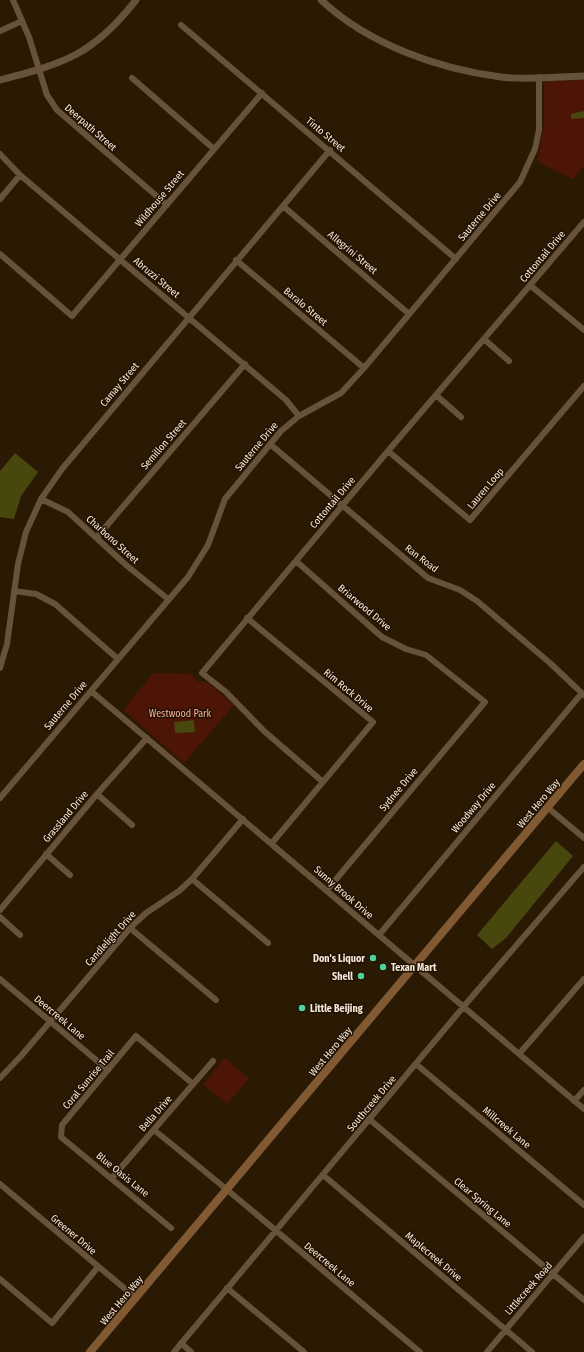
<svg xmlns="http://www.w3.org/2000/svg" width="584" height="1352" font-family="'Fira Sans Condensed',sans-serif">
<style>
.green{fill:#4d1506}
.water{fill:#48470d}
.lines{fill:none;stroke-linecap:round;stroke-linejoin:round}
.minor{stroke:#66533a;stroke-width:6}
.tertiary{stroke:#66533a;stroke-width:7}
.secondary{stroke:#815a34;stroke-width:8}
.poi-dot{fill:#49d49c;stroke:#211100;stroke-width:1.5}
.labels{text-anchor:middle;stroke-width:3;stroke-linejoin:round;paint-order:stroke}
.street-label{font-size:10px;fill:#f6eadc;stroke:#211100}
.park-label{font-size:10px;fill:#fbaf9a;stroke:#211100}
.poi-label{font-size:10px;font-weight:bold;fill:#f6eadc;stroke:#211100;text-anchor:end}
</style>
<rect width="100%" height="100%" fill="#2b1a03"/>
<path class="green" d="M584,80V166L573,179L537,162L544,124V85L547,81Z
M153,673L191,674L196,681L207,682L234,705L184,763L123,710Z
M225,1058L249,1079L227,1104L203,1084Z"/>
<path class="water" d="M584,111V118L571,119V114Z
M15,453L38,472L21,496L14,519L0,517V471Z
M194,720L195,732L175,733L174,722Z
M556,841L573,856L506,938L492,949L477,935Z"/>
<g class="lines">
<path class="minor" d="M13,0L29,37L47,95L57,110L167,205
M181,25L456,259
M0,31L22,21
M132,78L214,149
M0,154L20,175L286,400L299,416
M0,199L20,175
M283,206L409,314
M0,254L72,316L262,93
M236,260L364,368
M531,286L584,330
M484,339L509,361
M436,395L461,417
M270,444L428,578L460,590L477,601L550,663L584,695
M388,451L470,520L584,386
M41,499L68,512L126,565L168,599
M97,537L245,364
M296,561L382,637L406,649L426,655L485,702L327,890
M14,591L36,594L55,604L118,659
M247,618L373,722L272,843
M0,668L7,644L18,564L26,532L41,499L62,469L330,150
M91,691L584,1109
M323,782L264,731L226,692L202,673L388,451L584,222
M97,794L132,825
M0,798L188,577L208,545L225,499L281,431L299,416L341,393L364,368L520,182L535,149L539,130V77
M547,807L584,838
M46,854L70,875
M192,879L268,943
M0,910L97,794L147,738
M0,917L20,935
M130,928L216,1000
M379,935L582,693
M0,979L108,1070
M519,1054L584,979
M416,1064L584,1205
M0,1078L21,1056L130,928L146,913L179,891L192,879L243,819
M574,1101L584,1090
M369,1119L584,1300
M154,1130C244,1202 331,1278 420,1352
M323,1175L532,1352
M112,1178L213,1061
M0,1184L136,1298
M171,1228L61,1137L62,1125L136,1036L193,1084
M0,1279L52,1323L98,1267
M227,1288L304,1352
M181,1343L191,1352
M174,1352L470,999L584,867
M487,1352L584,1237"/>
<path class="tertiary" d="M321,0C368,44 438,69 501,77C525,80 560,77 584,76
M0,80C65,63 93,55 136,0"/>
<path class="secondary" d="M90,1352L584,764"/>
</g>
<g class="poi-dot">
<circle cx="373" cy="958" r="4"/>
<circle cx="383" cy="967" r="4"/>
<circle cx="361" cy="976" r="4"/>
<circle cx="302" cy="1008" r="4"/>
</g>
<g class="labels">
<g class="street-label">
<text transform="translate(91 127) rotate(41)" y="4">Deerpath Street</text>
<text transform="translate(326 134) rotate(40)" y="4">Tinto Street</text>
<text transform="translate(159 198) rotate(-50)" y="4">Wildhouse Street</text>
<text transform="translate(479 216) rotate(-50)" y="4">Sauterne Drive</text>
<text transform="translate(353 252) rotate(40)" y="4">Allegrini Street</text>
<text transform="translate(542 256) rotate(-50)" y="4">Cottontail Drive</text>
<text transform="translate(157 277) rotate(40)" y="4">Abruzzi Street</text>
<text transform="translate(306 306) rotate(40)" y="4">Baralo Street</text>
<text transform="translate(119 384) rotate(-50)" y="4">Camay Street</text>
<text transform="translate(163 444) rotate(-49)" y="4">Semillon Street</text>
<text transform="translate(256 446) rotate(-50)" y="4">Sauterne Drive</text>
<text transform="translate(485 488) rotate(-50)" y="4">Lauren Loop</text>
<text transform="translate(332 502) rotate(-50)" y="4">Cottontail Drive</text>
<text transform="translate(113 539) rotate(42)" y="4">Charbono Street</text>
<text transform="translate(422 558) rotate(37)" y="4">Ran Road</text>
<text transform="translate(365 607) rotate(40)" y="4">Briarwood Drive</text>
<text transform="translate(349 690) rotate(40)" y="4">Rim Rock Drive</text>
<text transform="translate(65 705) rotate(-50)" y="4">Sauterne Drive</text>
<text transform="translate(398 789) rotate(-50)" y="4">Sydnee Drive</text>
<text transform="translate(538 803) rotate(-50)" y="4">West Hero Way</text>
<text transform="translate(473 807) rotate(-50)" y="4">Woodway Drive</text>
<text transform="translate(65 816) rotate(-50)" y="4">Grassland Drive</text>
<text transform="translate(344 892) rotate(41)" y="4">Sunny Brook Drive</text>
<text transform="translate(110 938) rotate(-48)" y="4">Candlelight Drive</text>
<text transform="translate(60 1017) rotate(40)" y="4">Deercreek Lane</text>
<text transform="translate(330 1051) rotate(-50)" y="4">West Hero Way</text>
<text transform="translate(88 1079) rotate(-50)" y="4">Coral Sunrise Trail</text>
<text transform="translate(371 1103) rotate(-50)" y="4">Southcreek Drive</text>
<text transform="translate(155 1113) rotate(-49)" y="4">Bella Drive</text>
<text transform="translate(507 1127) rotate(40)" y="4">Millcreek Lane</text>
<text transform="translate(123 1174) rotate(39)" y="4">Blue Oasis Lane</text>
<text transform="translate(483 1202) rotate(40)" y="4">Clear Spring Lane</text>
<text transform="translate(74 1234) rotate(40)" y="4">Greener Drive</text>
<text transform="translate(434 1256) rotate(40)" y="4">Maplecreek Drive</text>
<text transform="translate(330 1264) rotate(40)" y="4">Deercreek Lane</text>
<text transform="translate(528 1288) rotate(-49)" y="4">Littlecreek Road</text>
<text transform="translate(121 1300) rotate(-50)" y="4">West Hero Way</text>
</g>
<g class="park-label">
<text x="180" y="717">Westwood Park</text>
</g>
<g class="poi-label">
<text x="365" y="962">Don's Liquor</text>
<text x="391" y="971" text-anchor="start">Texan Mart</text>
<text x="353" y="980">Shell</text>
<text x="310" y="1012" text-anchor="start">Little Beijing</text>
</g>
</g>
</svg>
